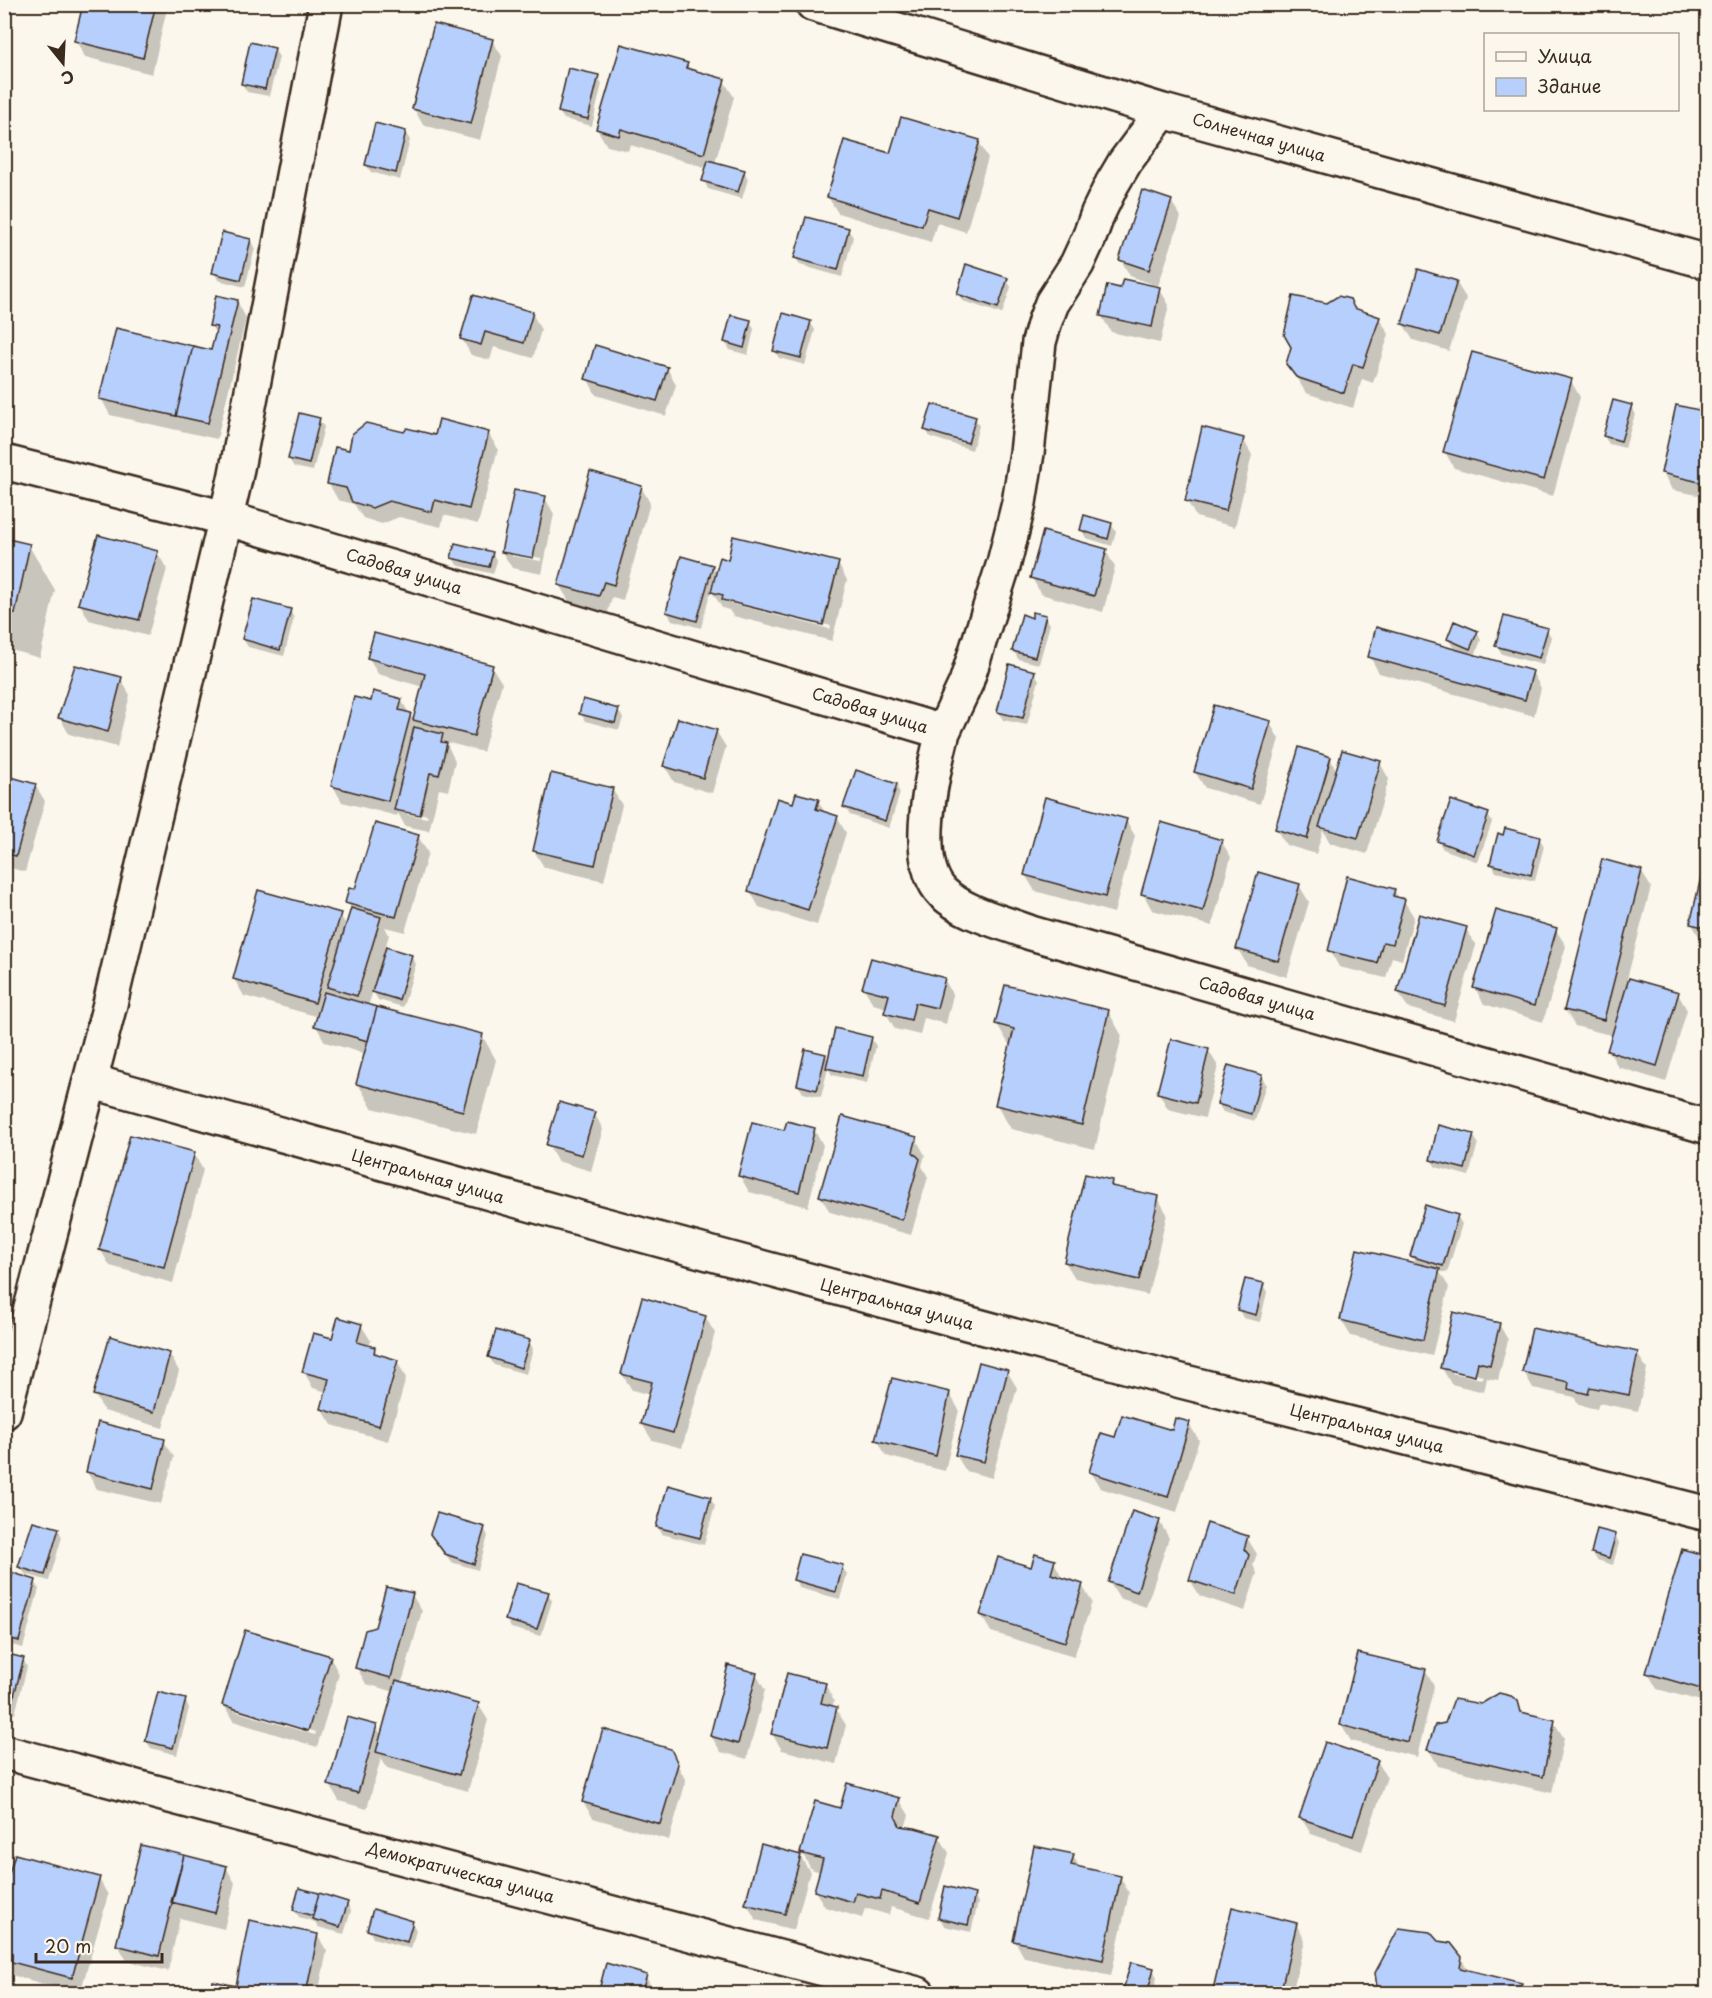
<svg xmlns="http://www.w3.org/2000/svg" width="1712" height="1998" font-family="'Playpen Sans',sans-serif">
<style>
.shadow{fill:#0003;fill-rule:evenodd}
.building{fill:#b7cffd;stroke:#3b2a1e;stroke-width:1.5}
.lines{fill:none;stroke-linecap:round;stroke-linejoin:round}
.minor-casing{stroke:#3b2a1e;stroke-width:38}
.minor{stroke:#fbf7ec;stroke-width:33}
.labels{text-anchor:middle;stroke-width:4.5;stroke-linejoin:round;paint-order:stroke}
.street-label{font-size:16px;fill:#3b2a1e;stroke:#fbf7ec}
</style>
<rect width="100%" height="100%" fill="#fbf7ec"/>
<filter id="ink" filterUnits="userSpaceOnUse"><feTurbulence type="fractalNoise" baseFrequency=".0167" numOctaves="2"/><feDisplacementMap in="SourceGraphic" scale="12" xChannelSelector="R" yChannelSelector="G"/><feConvolveMatrix kernelMatrix="1 2 1 2 8 2 1 2 1" color-interpolation-filters="sRGB"/></filter>
<g filter="url(#ink)">
<path class="shadow" d="M4,4H13L8,25L4,24Z
M85,4H168L152,74L85,57L76,41Z
M492,40L502,56L480,140L423,125L414,109Z
M274,49L279,57L269,96L247,92L242,84Z
M687,64L691,71L724,81L734,97L715,163L744,171L748,179L742,199L708,189L704,181L708,168L630,145L628,151L607,146L597,129Z
M598,76L602,84L592,126L564,119L559,112Z
M405,132L410,140L400,180L371,172L366,165Z
M979,142L988,158L966,232L937,223L931,242L838,213L828,197L891,155Z
M1171,201L1181,217L1158,286L1130,276L1121,260Z
M848,230L853,237L842,277L800,265L796,258Z
M250,240L255,248L245,287L218,280L214,272Z
M1006,279L1011,287L1002,314L963,301L958,294Z
M1456,282L1466,298L1449,351L1413,340L1403,324Z
M1159,288L1169,305L1160,343L1111,332L1101,315L1122,290Z
M237,301L246,318L217,439L110,415L101,398L213,351L216,335L211,325Z
M1355,310L1379,318L1389,334L1373,383L1362,379L1353,408L1306,393L1288,364Z
M532,313L541,330L533,358L494,347L490,360L471,355L462,339Z
M750,321L754,329L748,355L730,350L725,342Z
M810,322L815,330L805,365L779,358L774,350Z
M667,368L676,385L666,416L596,395L587,378Z
M1571,381L1580,397L1553,496L1454,468L1445,452Z
M1631,407L1635,414L1625,448L1609,444L1604,436Z
M1708,414V497L1672,490L1663,473Z
M975,418L979,426L972,450L930,437L926,430Z
M319,420L324,427L313,471L294,467L289,459Z
M488,433L498,449L478,524L444,515L441,527L399,517L382,524L363,518L354,504L338,500L329,484L350,452L436,436Z
M1243,439L1252,455L1235,527L1196,517L1187,501Z
M641,487L650,503L623,600L612,597L608,612L569,601L559,585Z
M545,498L554,514L542,574L512,568L502,552ZM512,553L541,558V561L512,556Z
M1111,524L1116,532L1112,546L1086,538L1082,530Z
M4,539L29,546L55,590L40,658L4,648Z
M1106,551L1115,567L1103,612L1041,594L1032,578Z
M157,552L167,569L148,636L89,620L80,604Z
M492,553L497,561L493,574L457,565L453,558Z
M729,562L838,564L847,580L832,641L733,616L729,610L722,608L711,590L701,628L672,620L667,612L712,566L717,575ZM725,599L831,626L830,629L725,602Z
M290,611L294,618L284,656L248,647L243,639Z
M1045,617L1050,624L1039,664L1018,659L1014,651L1034,620Z
M1547,630L1551,637L1543,665L1502,654L1497,646Z
M1477,632L1481,640L1475,656L1532,672L1541,688L1534,716L1379,673L1370,657L1455,650L1448,639Z
M369,658L492,667L502,683L483,752L446,742L455,761L448,791L439,789L429,831L405,826L398,813L397,816L342,802L333,786L372,703L401,700L414,721L423,687L378,674ZM406,811L428,815L427,818L406,814Z
M1034,672L1039,680L1027,725L1003,720L999,712Z
M121,679L130,695L117,747L69,734L60,718Z
M618,711L623,718L619,730L585,721L581,713Z
M1270,723L1279,739L1260,804L1205,788L1195,772Z
M716,731L726,747L712,793L674,782L665,766Z
M1330,758L1337,772L1380,763L1389,779L1367,854L1330,843L1323,830L1316,854L1286,845L1276,829Z
M4,777L35,785L45,801L25,872L4,866Z
M896,785L900,793L889,828L850,815L845,807Z
M612,789L622,805L604,881L544,867L534,851Z
M818,801L826,814L837,817L846,833L817,925L759,907L750,891L794,804Z
M1488,815L1492,822L1478,862L1443,849L1438,841Z
M1126,820L1135,836L1114,913L1035,891L1025,875Z
M418,836L428,853L405,932L385,927L389,935L385,948L411,956L416,964L403,1007L378,1000L373,991L368,1006L482,1035L496,1060L476,1134L372,1108L358,1084L366,1054L325,1042L316,1026L319,1017L244,996L234,979L340,914L347,927L352,910L347,902L356,891Z
M1539,838L1544,846L1535,881L1496,872L1492,864Z
M1221,841L1231,857L1212,926L1152,910L1143,894Z
M1708,862V942L1701,940L1692,924Z
M1641,871L1651,887L1627,979L1678,994L1687,1010L1666,1082L1618,1067L1609,1051L1614,1036L1575,1026L1565,1010Z
M1299,885L1309,902L1287,977L1247,965L1238,949Z
M1394,890L1399,899L1404,901L1414,917L1402,960L1392,957L1386,978L1339,967L1330,950Z
M1466,929L1476,945L1454,1021L1408,1008L1398,992Z
M1556,930L1566,946L1543,1022L1484,1004L1475,988Z
M944,979L953,995L946,1024L924,1018L920,1035L895,1029L886,1013L887,1008L873,1004L864,988Z
M1108,1011L1122,1036L1095,1149L1011,1129L997,1105L1011,1048L997,1024Z
M871,1038L876,1046L867,1083L832,1075L828,1068L821,1097L803,1093L798,1085L825,1055L829,1062Z
M1208,1050L1218,1066L1205,1118L1168,1109L1159,1093Z
M1261,1076L1266,1084L1255,1121L1223,1112L1218,1104Z
M594,1113L603,1129L591,1171L557,1161L548,1144Z
M814,1129L823,1145L808,1207L749,1192L740,1176L786,1132Z
M1473,1135L1478,1143L1469,1176L1436,1167L1431,1160Z
M916,1139L925,1155L922,1166L928,1177L911,1235L830,1212L820,1196Z
M194,1154L203,1170L173,1283L110,1266L100,1249Z
M1111,1181L1115,1188L1158,1198L1167,1214L1148,1295L1075,1278L1065,1262Z
M1457,1216L1462,1224L1447,1273L1439,1271L1449,1287L1432,1356L1351,1336L1341,1320L1417,1265L1411,1256Z
M1263,1285L1267,1292L1260,1322L1243,1318L1239,1310Z
M705,1317L715,1333L682,1448L652,1440L642,1424L650,1395L632,1390L622,1374Z
M1499,1324L1508,1340L1498,1380L1487,1378L1484,1392L1451,1384L1442,1368ZM1452,1369L1483,1376L1482,1379L1452,1373Z
M361,1325L371,1341L369,1347L374,1348L379,1356L397,1361L406,1378L388,1441L332,1425L322,1409L327,1392L313,1388L304,1372L333,1339Z
M529,1341L533,1349L526,1374L494,1365L489,1357Z
M1637,1353L1647,1369L1638,1411L1599,1403L1597,1409L1579,1405L1574,1397L1533,1388L1524,1372Z
M170,1355L179,1371L163,1428L104,1411L94,1394Z
M1007,1371L1017,1388L992,1478L966,1471L956,1455Z
M950,1394L959,1410L945,1471L886,1456L877,1439Z
M1189,1424L1199,1440L1177,1512L1100,1488L1091,1472L1116,1439L1173,1432Z
M164,1441L174,1457L161,1504L97,1489L87,1472Z
M710,1498L715,1506L704,1545L662,1534L658,1527Z
M1159,1521L1169,1538L1146,1607L1119,1598L1109,1582Z
M484,1528L488,1536L478,1570L451,1562L437,1542Z
M58,1529L62,1537L49,1581L25,1574L20,1567Z
M1615,1535L1619,1543L1613,1565L1597,1560L1592,1553Z
M1247,1538L1257,1554L1253,1565L1257,1573L1245,1611L1200,1596L1190,1580Z
M1708,1558V1703L1657,1689L1648,1673Z
M1054,1562L1063,1579L1082,1585L1092,1602L1074,1657L991,1632L981,1615L1032,1569Z
M842,1567L847,1574L840,1599L799,1588L795,1580Z
M35,1581L39,1589L23,1648L4,1643V1611Z
M548,1593L552,1601L541,1636L511,1628L507,1620Z
M412,1595L422,1611L402,1683L478,1704L488,1720L468,1791L387,1768L381,1758L367,1809L339,1801L330,1785L376,1726L382,1736L395,1692L366,1684L357,1668L377,1628Z
M4,1654L23,1659L27,1667L15,1714L4,1712Z
M330,1657L339,1674L317,1747L233,1721L224,1705ZM235,1708L316,1732L315,1735L235,1711Z
M1425,1670L1434,1686L1417,1757L1351,1741L1341,1725Z
M756,1674L765,1690L747,1759L721,1752L711,1736Z
M825,1684L834,1701L832,1708L836,1709L846,1725L836,1764L782,1750L772,1734Z
M185,1700L189,1708L177,1755L151,1748L146,1741Z
M1516,1702L1523,1715L1554,1722L1564,1738L1552,1793L1438,1766L1429,1750L1446,1725L1481,1705Z
M670,1750L686,1781L669,1840L593,1818L583,1802Z
M1377,1761L1387,1777L1362,1851L1311,1834L1301,1818Z
M899,1799L909,1815L905,1828L939,1836L949,1853L929,1918L891,1907L889,1915L865,1908L862,1918L825,1907L815,1891L821,1872L811,1869L802,1853L841,1810Z
M142,1847L226,1867L235,1883L224,1929L180,1918L168,1971L127,1961L118,1945Z
M800,1856L810,1872L794,1930L756,1920L747,1904Z
M1073,1856L1080,1868L1120,1877L1129,1893L1111,1976L1024,1957L1015,1941Z
M99,1879L108,1895L80,1994L4,1973V1896Z
M974,1895L978,1903L971,1932L944,1926L940,1918Z
M347,1903L351,1911L344,1934L318,1927L315,1922L299,1917L294,1910Z
M412,1922L416,1930L411,1949L373,1938L369,1930Z
M1296,1924L1305,1940L1292,1994H1213Z
M317,1935L327,1951L318,1994H211L237,1987Z
M1437,1942L1461,1958L1469,1971L1521,1984L1526,1994H1380Z
M1153,1970L1157,1977L1153,1994H1123Z
M646,1977L655,1994H599Z"/>
<path class="building" d="M83,4H156L143,58L74,41Z
M434,24L493,39L471,124L412,109Z
M250,42L275,48L265,89L241,84Z
M621,44L688,63L686,68L725,79L704,154L621,129L619,136L596,129Z
M568,68L599,75L588,119L558,112Z
M901,117L980,140L957,217L928,208L922,226L827,197L844,140L890,153Z
M375,123L406,131L396,173L365,165Z
M708,160L745,170L738,192L702,181Z
M1142,190L1172,200L1149,270L1119,260Z
M806,217L849,228L838,270L794,258Z
M222,232L251,239L241,280L212,273Z
M966,264L1008,278L998,308L957,294Z
M1418,269L1457,281L1440,335L1402,324Z
M1123,279L1160,287L1152,327L1100,316L1107,285L1120,288Z
M216,295L238,300L208,423L176,416L193,346L211,350L217,327L209,326Z
M473,295L533,312L524,343L485,332L481,345L460,339Z
M1293,296L1327,303L1338,296L1350,299L1354,308L1380,317L1363,367L1353,364L1344,393L1296,377L1286,364L1291,347L1284,335Z
M783,313L811,321L801,358L773,351Z
M731,315L751,320L744,348L724,342Z
M116,328L193,346L176,416L99,399Z
M595,345L668,367L657,401L585,379Z
M1472,352L1572,379L1544,480L1443,452Z
M1613,400L1632,405L1621,441L1603,436Z
M932,404L976,417L968,443L924,430Z
M1676,405L1708,412V484L1661,473Z
M299,413L320,418L309,464L288,459Z
M439,419L489,432L469,509L435,500L432,512L389,501L372,508L352,502L346,488L327,484L335,447L349,450L352,434L366,423L404,432L407,428L435,435Z
M1202,427L1244,438L1226,511L1185,501Z
M590,471L642,486L614,585L604,582L599,596L558,585Z
M514,490L546,496L533,558L501,552Z
M1084,515L1112,523L1108,539L1080,530Z
M1043,531L1107,549L1094,596L1030,578Z
M98,535L158,551L139,620L78,604Z
M733,536L839,562L823,625L722,600L723,595L711,592L720,557L728,560Z
M4,538L30,544L15,614L4,611Z
M455,543L493,552L489,567L451,558Z
M681,556L713,565L697,621L666,612Z
M253,599L291,609L280,650L242,639Z
M1032,612L1046,615L1035,657L1012,651L1022,614L1032,618Z
M1504,616L1548,628L1539,658L1495,646Z
M1454,621L1478,631L1470,649L1447,639Z
M1376,627L1533,671L1525,700L1368,657Z
M374,633L493,665L474,736L413,720L425,674L367,658Z
M1009,664L1035,671L1023,718L997,712Z
M75,665L122,677L108,732L58,718Z
M373,691L402,699L399,710L411,713L388,801L331,786L354,697L371,701Z
M583,699L619,709L615,723L579,714Z
M1214,705L1271,721L1251,789L1194,772Z
M678,718L717,730L703,778L663,766Z
M414,727L443,734L441,742L447,743L439,775L430,773L420,815L394,810Z
M1299,747L1331,757L1307,839L1275,829Z
M1342,750L1381,761L1358,838L1319,827Z
M856,770L897,784L885,821L843,807Z
M551,773L613,788L595,865L533,851Z
M4,775L36,784L16,856L4,853Z
M796,793L819,799L816,809L838,816L808,910L748,891L777,798L793,803Z
M1045,797L1127,819L1105,897L1024,875Z
M1451,800L1489,813L1474,855L1437,841Z
M1161,822L1222,840L1203,911L1141,894Z
M375,823L419,835L396,917L345,903L349,888L355,889Z
M1505,828L1540,837L1531,875L1490,864L1498,833L1503,835Z
M1602,859L1642,870L1604,1020L1564,1010Z
M1705,860H1708V928L1690,924Z
M1258,872L1300,884L1278,961L1236,949Z
M1347,876L1395,889L1393,896L1405,899L1393,944L1383,942L1377,963L1328,951Z
M258,890L341,913L315,1003L233,979Z
M351,908L381,917L357,996L327,987Z
M1496,910L1557,928L1534,1006L1473,988Z
M1419,914L1467,927L1445,1006L1397,992Z
M386,947L412,955L399,1000L372,992Z
M871,958L945,978L937,1008L915,1003L911,1020L884,1013L889,995L862,988Z
M1629,978L1679,992L1657,1066L1607,1051Z
M1005,985L1109,1010L1082,1125L995,1105L1014,1029L995,1024Z
M324,992L377,1007L368,1041L314,1026Z
M377,1007L483,1034L463,1111L356,1084Z
M835,1028L872,1037L863,1076L826,1068Z
M1171,1039L1209,1049L1196,1103L1157,1093Z
M805,1049L826,1054L817,1090L797,1085Z
M1228,1065L1262,1075L1251,1114L1217,1104Z
M559,1102L595,1112L582,1155L546,1145Z
M842,1116L917,1137L913,1152L920,1159L902,1220L819,1196Z
M787,1121L815,1128L799,1192L738,1176L752,1122L784,1130Z
M1438,1125L1474,1134L1465,1169L1430,1160Z
M130,1135L195,1152L164,1267L99,1250Z
M1085,1174L1112,1180L1111,1186L1159,1196L1139,1280L1064,1262Z
M1425,1205L1458,1215L1443,1266L1410,1256Z
M1357,1249L1440,1269L1423,1340L1340,1320Z
M1245,1279L1264,1283L1256,1315L1237,1310Z
M642,1297L706,1316L673,1433L641,1424L652,1382L621,1374Z
M1453,1312L1500,1323L1490,1365L1478,1362L1475,1376L1440,1368Z
M338,1317L362,1324L357,1342L375,1347L374,1353L398,1360L379,1426L321,1409L329,1379L302,1372L313,1333L332,1338Z
M1532,1328L1638,1352L1629,1395L1590,1387L1588,1394L1568,1389L1569,1382L1522,1372Z
M496,1330L530,1340L521,1368L488,1357Z
M110,1336L170,1353L154,1412L93,1395Z
M979,1362L1008,1370L984,1462L955,1455Z
M892,1378L950,1392L936,1456L875,1440Z
M1122,1415L1172,1430L1175,1418L1190,1422L1168,1497L1089,1472L1101,1433L1115,1437Z
M98,1422L165,1439L153,1489L86,1472Z
M668,1485L711,1497L700,1538L656,1527Z
M1132,1511L1160,1520L1137,1592L1108,1582Z
M437,1513L485,1527L474,1564L445,1554L430,1534Z
M33,1521L59,1528L45,1575L18,1567Z
M1207,1523L1248,1536L1244,1549L1249,1555L1236,1595L1189,1580Z
M1597,1529L1616,1534L1609,1558L1591,1553Z
M1682,1549L1708,1556V1691L1646,1673Z
M800,1554L843,1565L836,1592L793,1580Z
M1035,1554L1055,1560L1051,1574L1083,1584L1065,1642L980,1615L998,1557L1031,1567Z
M13,1573L36,1580L19,1641L4,1637V1605Z
M516,1583L549,1592L537,1629L505,1620Z
M386,1587L413,1593L391,1678L355,1668L365,1630L375,1627Z
M245,1630L331,1656L308,1731L222,1705Z
M4,1653L24,1658L11,1707L4,1706Z
M1358,1653L1426,1669L1408,1742L1340,1725Z
M728,1665L757,1673L738,1744L710,1736Z
M787,1673L826,1683L821,1703L837,1707L827,1748L771,1734Z
M396,1680L479,1703L459,1775L376,1752Z
M158,1692L186,1699L173,1748L145,1741Z
M1499,1693L1511,1696L1518,1701L1521,1712L1555,1720L1543,1777L1427,1750L1435,1725L1445,1723L1454,1699L1481,1704Z
M347,1717L377,1725L358,1793L328,1785Z
M603,1729L671,1749L678,1764L660,1824L582,1802Z
M1325,1742L1378,1760L1353,1836L1299,1818Z
M847,1783L900,1798L895,1816L900,1826L915,1828L940,1835L920,1903L882,1891L880,1899L856,1893L853,1902L814,1891L823,1859L800,1853L815,1801L840,1808Z
M761,1844L801,1855L785,1914L745,1904Z
M141,1845L184,1855L159,1956L116,1945Z
M1034,1846L1074,1854L1071,1865L1121,1876L1103,1960L1013,1941Z
M15,1854L100,1877L72,1978L4,1960V1890Z
M184,1855L227,1866L215,1913L171,1902Z
M945,1886L975,1894L968,1925L938,1918Z
M299,1888L319,1893L313,1916L293,1910Z
M319,1893L348,1902L340,1927L312,1919Z
M1232,1907L1297,1923L1280,1994H1212Z
M373,1909L413,1921L407,1942L367,1930Z
M249,1920L318,1934L306,1994H210L213,1981L236,1986Z
M1399,1928L1430,1932L1438,1941L1451,1943L1462,1957L1460,1968L1522,1983L1519,1994H1378L1375,1973Z
M1131,1962L1154,1968L1147,1994H1122Z
M606,1963L647,1975L641,1994H598Z"/>
<g class="lines">
<defs>
<path id="minor" d="M813,4L1163,111L1708,262
M4,462L225,518L943,732C933,771 910,861 943,893C965,914 1003,922 1031,933L1708,1127
M943,732L966,683L1004,563L1019,503L1027,453L1039,342L1045,321L1052,303L1077,264L1089,238L1098,213L1112,184L1125,162L1163,111
M90,1081L583,1219L1181,1381L1708,1514
M4,1412L110,1004L235,479L326,4
M4,1752L918,1994"/>
</defs>
<use href="#minor" class="minor-casing"/>
<use href="#minor" class="minor"/>
</g>
</g>
<g class="labels">
<g class="street-label">
<text transform="translate(1259 137) rotate(16)" y="6">Солнечная улица</text>
<text transform="translate(404 571) rotate(17)" y="6">Садовая улица</text>
<text transform="translate(870 710) rotate(17)" y="6">Садовая улица</text>
<text transform="translate(1257 998) rotate(16)" y="6">Садовая улица</text>
<text transform="translate(428 1176) rotate(16)" y="6">Центральная улица</text>
<text transform="translate(897 1304) rotate(15)" y="6">Центральная улица</text>
<text transform="translate(1367 1428) rotate(14)" y="6">Центральная улица</text>
<text transform="translate(461 1872) rotate(15)" y="6">Демократическая улица</text>
</g>
</g>
<rect width="1712" height="1998" fill="none" stroke="#fbf7ec" stroke-width="24"/>
<rect x="12" y="12" width="1688" height="1974" fill="none" stroke="#3b2a1e" stroke-width="2" filter="url(#ink)"/>
<rect x="1484" y="33" width="195" height="78" fill="#fbf7ec" stroke="#aea59a" stroke-width="1.5"/>
<rect x="1496" y="52" width="30" height="9" fill="#fbf7ec" stroke="#aea59a" stroke-width="1.5"/>
<text x="1538" y="63" font-size="18" fill="#3b2a1e">Улица</text>
<rect x="1496" y="78" width="30" height="18" fill="#b7cffd" stroke="#aea59a" stroke-width="1.5"/>
<text x="1538" y="93" font-size="18" fill="#3b2a1e">Здание</text>
<g transform="translate(63 63) rotate(162)" stroke="#fbf7ec" stroke-width="4.5" paint-order="stroke">
<path d="M0-4.5L10 22L0 15L-10 22Z" fill="#3b2a1e"/>
<text y="-9" font-size="16" font-weight="bold" text-anchor="middle" fill="#3b2a1e">С</text>
</g>
<path d="M36 1953v9h126v-9" fill="none" stroke="#3b2a1e" stroke-width="3"/>
<text x="45" y="1953" font-size="18" fill="#3b2a1e" stroke="#fbf7ec" stroke-width="4.5" paint-order="stroke">20 m</text>
</svg>
